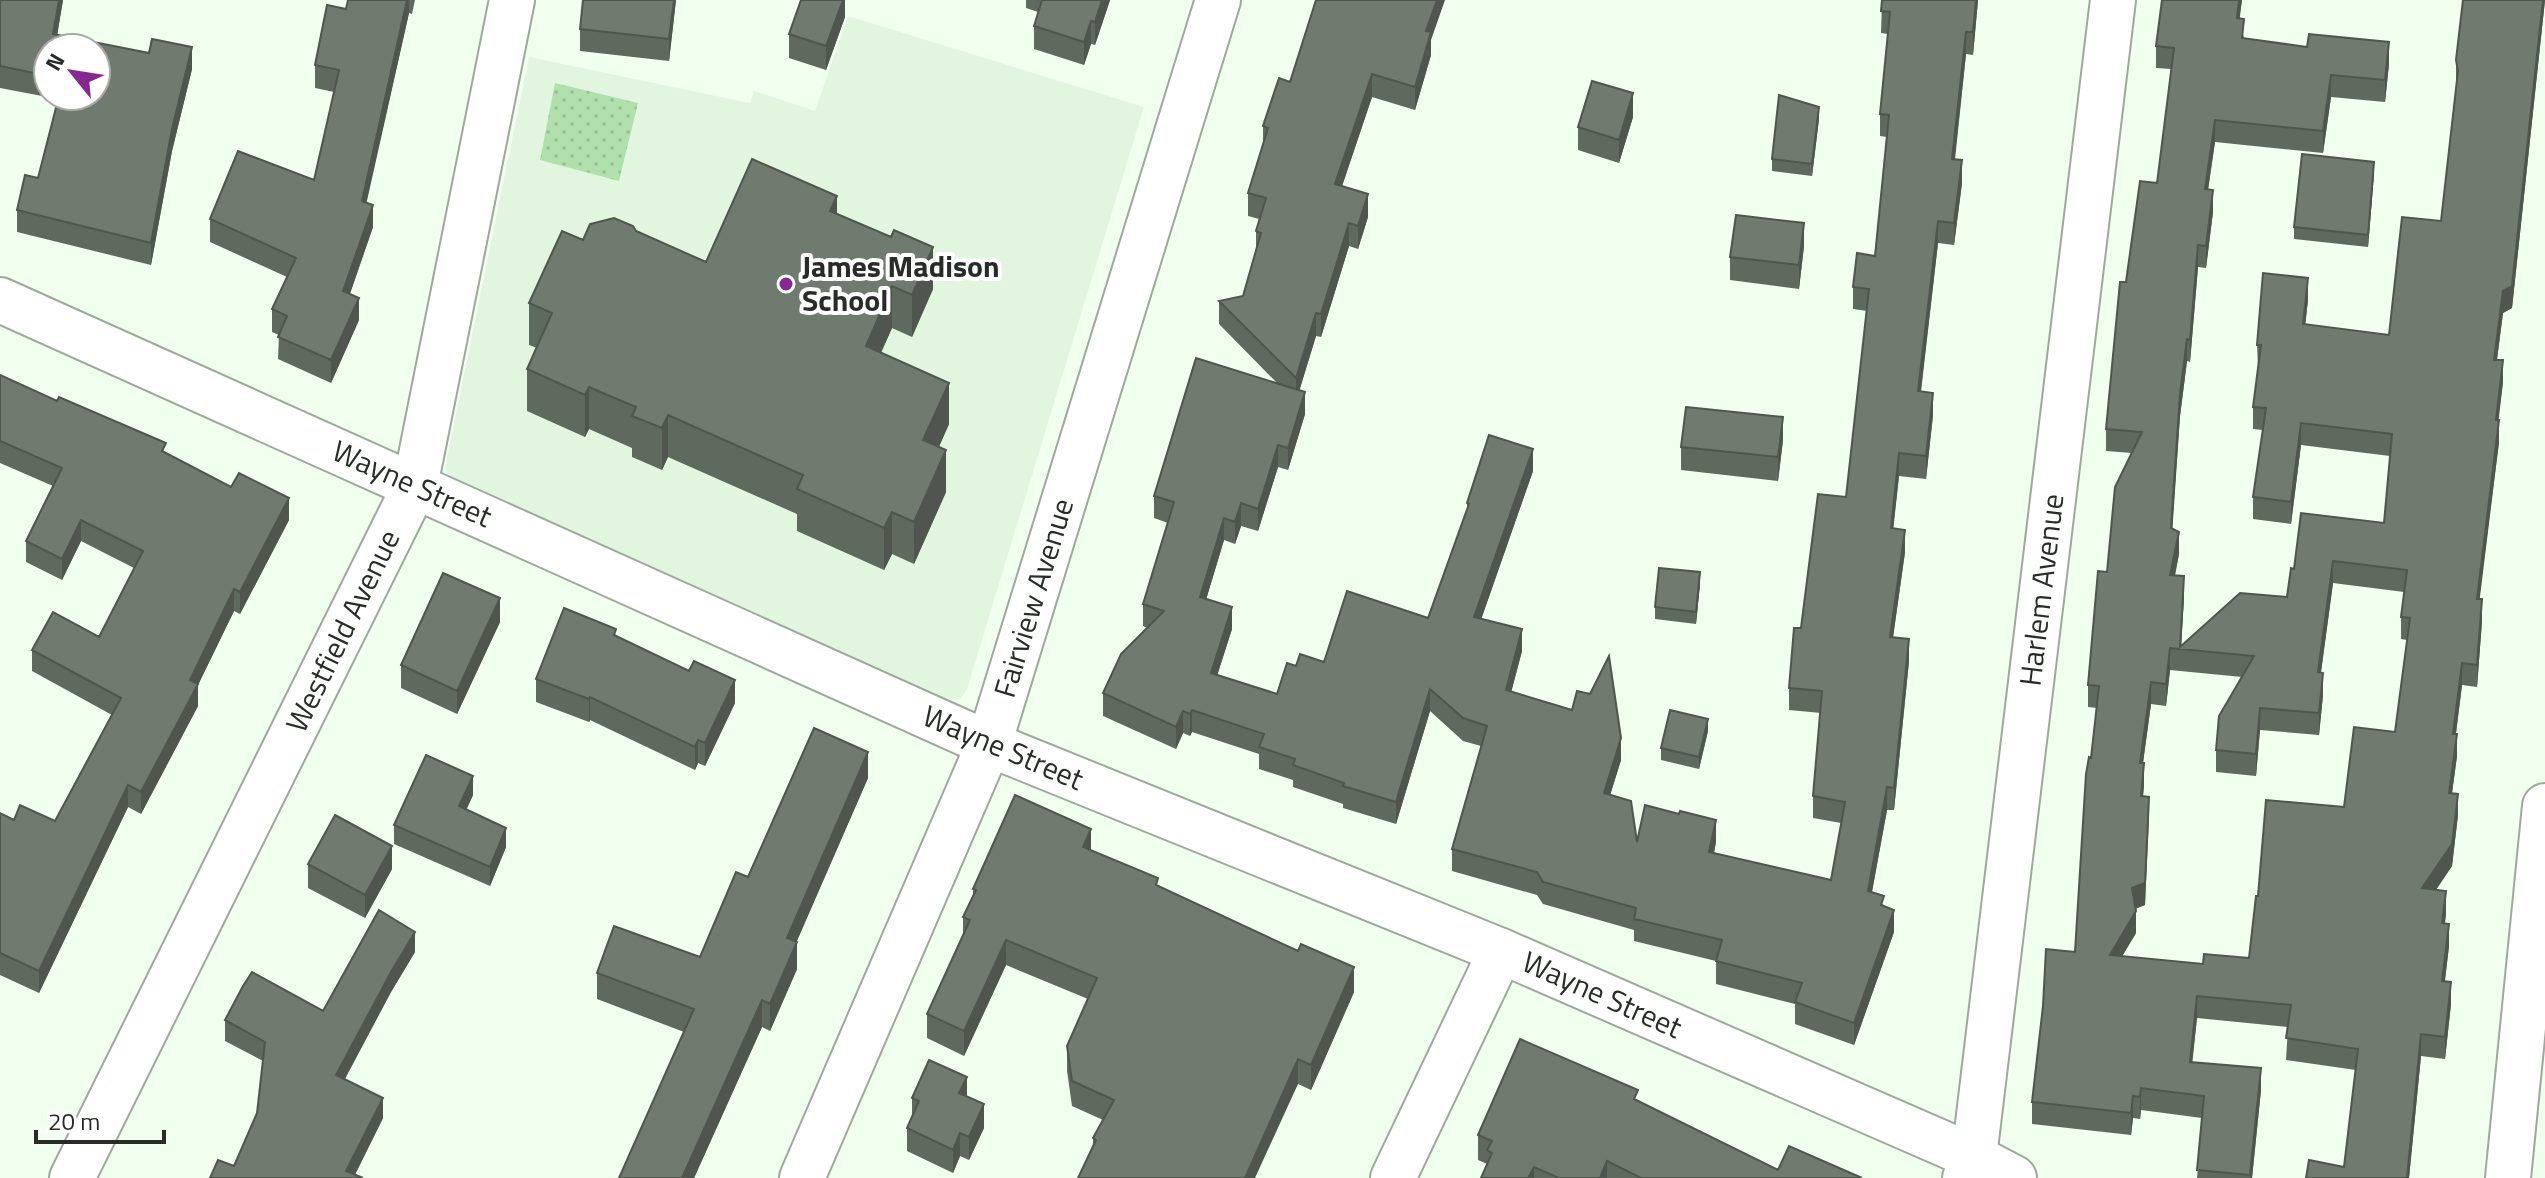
<svg xmlns="http://www.w3.org/2000/svg" width="2545" height="1178" font-family="'Titillium Web',sans-serif">
<style>
.built{fill:#e1f5df}
.park{fill:url(#park-dots)}
.lines{fill:none;stroke-linecap:round;stroke-linejoin:round}
.minor-casing{stroke:#9ca99b;stroke-width:48}
.tertiary-casing{stroke:#9ca99b;stroke-width:48}
.minor{stroke:#fff;stroke-width:44}
.tertiary{stroke:#fff;stroke-width:44}
.wall{fill:#5f6a5f;fill-rule:evenodd}
.shaded-wall{fill:#4e564d}
.building{fill:#6f7b6e;stroke:#4e564d;stroke-width:2;fill-rule:evenodd}
.poi-dot{fill:#862892;stroke:#fff;stroke-width:3}
.labels{text-anchor:middle;stroke-width:8;stroke-linejoin:round;paint-order:stroke}
.poi-label{font-size:30px;font-weight:bold;fill:#272c27;stroke:#fff;text-anchor:start}
.street-label{font-size:30px;fill:#272c27;stroke:#fff}
</style>
<defs>
<pattern id="park-dots" width="8" height="8" patternUnits="userSpaceOnUse" patternTransform="scale(2)"><rect width="8" height="8" fill="#b1e0ad"/><path d="M2 2h.1M6 6h.1" fill="none" stroke="#98c095" stroke-width="1.8" stroke-linecap="round"/></pattern>
</defs>
<rect width="100%" height="100%" fill="#f1ffef"/>
<path class="built" d="M848,16L1144,107L967,689L961,698L956,700L949,699L458,481L447,473L445,467L529,57L750,103L754,91L815,111Z"/>
<path class="park" d="M555,83L638,103L619,181L540,160Z"/>
<g class="lines">
<defs>
<path id="minor" d="M802,1178L989,744L1218,0
M1393,1178L1501,951
M1965,1178L1974,1157L2113,0
M2508,1178L2545,806"/>
<path id="tertiary" d="M0,300L989,744L1501,951L1974,1157L2014,1178
M72,1178L415,486L512,0"/>
</defs>
<use href="#minor" class="minor-casing"/>
<use href="#tertiary" class="tertiary-casing"/>
<use href="#minor" class="minor"/>
<use href="#tertiary" class="tertiary"/>
</g>
<path class="wall" d="M0,0H63L57,35L192,69L172,151L151,265L17,232V210L38,178L58,99L0,88ZM48,48L96,96H48Z
M348,0H415L412,14L409,13L366,202L373,227L350,294L359,320L331,383L278,359L279,335L272,332V309L287,277L210,242V219L314,180L334,92L315,88V65L346,9Z
M583,0H676L669,61L580,51V29Z
M845,0V17L826,70L789,58V34Z
M1026,0H1110L1095,45L1091,44L1084,65L1034,49V26L1038,12L1026,8Z
M1882,0H1978L1973,55L1966,54L1955,160L1962,183L1954,245L1938,243L1921,392L1933,415L1926,479L1899,476L1893,528L1905,552L1893,637L1909,661L1894,810H1887L1872,892L1884,906L1894,932L1854,1045L1795,1024V1004L1716,984V961L1634,941V930L1543,904L1537,895L1452,871V849L1481,746L1463,741L1430,711L1396,824L1343,808V804L1293,787V780L1259,769V754L1192,732L1190,736L1183,733L1176,749L1103,716V693L1147,628L1143,626V604L1168,523L1154,518V496L1278,384L1219,324V301L1243,296L1256,251V231L1259,219L1248,216V193L1263,144V126L1290,82L1431,40V55L1415,110L1372,97L1342,186L1368,217L1358,249L1349,246L1321,337L1316,336L1299,390L1305,414L1288,470L1278,467L1258,531L1241,526L1235,544L1224,540L1206,599L1232,629L1217,675L1277,694L1296,666L1324,662L1428,618L1467,510V503L1533,471L1481,619L1522,651L1511,692L1621,760L1610,795L1637,842H1716L1714,854L1831,880L1841,823L1813,818V796L1821,713L1789,710V688L1801,628L1846,497L1867,311L1853,309V287L1875,256L1887,137L1880,136V114L1888,34L1881,33Z
M2162,0H2242L2239,18L2244,38L2389,64L2385,102L2331,97L2323,153L2215,142L2208,189L2213,212L2206,268L2198,267L2190,362L2187,361L2180,416L2172,529L2179,554L2175,576L2184,598L2181,645L2287,597L2294,569L2384,523L2390,456L2301,445L2291,524L2253,519V497L2263,430L2253,429V407L2258,367L2257,345L2308,300L2305,324L2389,335L2441,221L2456,85V60L2463,0H2545L2512,308L2503,313L2497,360L2503,382L2498,420L2499,442L2479,599L2482,621L2477,687L2462,685L2456,734L2457,756L2452,793L2458,815L2452,866L2436,890L2446,913L2445,924L2449,946L2445,981L2451,1004L2445,1059L2421,1056L2409,1178H2306L2344,1167L2356,1070L2286,1060L2288,1027L2197,1018L2192,1062L2261,1090L2252,1178H2197L2202,1118L2141,1110L2140,1119L2133,1118L2131,1135L2032,1124V1102L2075,952L2097,708L2088,707V685L2107,572L2132,453L2106,451V429L2126,282L2157,183L2171,69L2156,68V46ZM2333,583L2404,592L2401,617V639L2407,640L2395,732L2344,807L2249,958L2203,964L2122,956L2136,933L2135,909L2145,905L2149,819L2143,796L2144,785L2143,763L2151,704L2166,706L2170,670L2242,677L2216,750V772L2256,776L2260,730L2319,735L2323,695L2321,672Z
M1633,117L1619,163L1578,150V127Z
M1819,119L1812,176L1772,171V159Z
M2374,174L2368,247L2294,239V227Z
M837,214L933,289L912,337L892,328L881,352L949,424L939,447L946,492L914,564L892,554L884,570L797,531V514L668,457L662,470L632,457V448L589,429L585,437L527,411V369L537,348L529,345V303L583,240L636,231L706,262Z
M1804,246L1799,289L1730,280V257Z
M0,375L166,453L289,520L240,614L234,611L198,685V706L141,814L128,807L39,993L0,975V813L14,820L55,821L112,715L32,671V650L99,637L134,568L81,541L62,580L26,562V541L53,486L0,463Z
M1783,440L1778,481L1681,470V447Z
M1700,584L1696,624L1655,619V607Z
M500,622L457,714L401,688V665Z
M616,636L735,703L705,766L698,763L695,770L590,720L589,722L536,702V679Z
M1708,731L1699,769L1661,760V748Z
M868,778L796,942L797,969L770,1031L762,1027L694,1178H619L684,1032L597,999V973L700,957L748,877Z
M473,795L466,810L506,847L490,886L394,844V825Z
M1091,851L1354,992L1311,1090L1298,1084L1093,1146V1138L1103,1120L1072,1106L1067,1071V1046L1088,999L1006,965L964,1056L927,1038V1014L963,934V917L973,895V889Z
M308,864L392,869L365,918L308,888Z
M415,952L391,992L345,1079L383,1118L355,1175L234,1166L257,1113L263,1061L225,1041V1020L323,1011Z
M967,1097L984,1128L969,1160L960,1156L953,1173L907,1151V1128L912,1117V1098Z
M1638,1101L1778,1170L1862,1178H1481L1487,1164L1478,1160V1135Z"/>
<path class="shaded-wall" d="M59,0H63L55,48L53,34Z
M407,0H409V13L362,223V201Z
M674,0H676L669,61V39Z
M843,0H845V17L826,70V46Z
M1102,0H1110L1095,45V22Z
M1437,0H1445L1431,40V55L1415,110V87L1426,31Z
M1976,0H1978L1973,55V32Z
M2239,0H2242L2237,40V18Z
M2543,0H2545L2512,308L2503,313L2494,381V360L2503,291Z
M1091,21V44L1084,65V42Z
M1966,32V54L1952,182V159Z
M2389,42V64L2385,102V80Z
M192,47V69L172,151L151,265V243L172,129Z
M1372,74V97L1335,207V184Z
M2331,75V97L2323,153V131Z
M1633,93V117L1619,163V140Z
M1819,107V119L1812,176V164Z
M2215,120V142L2205,211V189Z
M1962,160V183L1954,245V223Z
M2374,162V174L2368,247V235Z
M2213,190V212L2206,268V246Z
M1368,194V217L1358,249V226Z
M837,196V238L830,211Z
M373,205V227L343,313V291Z
M1938,221V243L1918,414V391Z
M1349,223V246L1321,337V314Z
M1804,223V246L1799,289V265Z
M2198,245V267L2190,362V340Z
M933,247V289L912,337V295Z
M2308,278V300L2303,346V324Z
M892,286V328L866,387V346Z
M359,298V320L331,383V360Z
M1316,313V336L1296,402V378Z
M2187,339V361L2180,416L2171,550V528L2180,394Z
M2503,360V382L2496,442V420Z
M949,383V424L923,482V440Z
M589,387V429L585,437V395Z
M1305,392V414L1288,470V448Z
M1933,393V415L1926,479V456Z
M668,415V457L662,470V428Z
M1783,417V440L1778,481V457Z
M2499,420V442L2477,621V599Z
M2301,423V445L2291,524V502Z
M1278,445V467L1258,531V509Z
M1533,449V471L1474,640V617Z
M946,450V492L914,564V522Z
M1899,453V476L1891,550V528Z
M289,498V520L240,614V592Z
M1241,503V526L1235,544V522Z
M892,512V554L884,570V528Z
M1224,518V540L1200,620V597Z
M81,520V541L62,580V559Z
M1905,530V552L1890,659V637Z
M2179,532V554L2170,597V575Z
M2333,561V583L2318,694V672Z
M1700,572V584L1696,624V612Z
M2184,576V598L2181,649H2180Z
M234,589V611L198,685V706L141,814V792L190,680Z
M500,598V622L457,714V691Z
M2482,599V621L2477,687V665Z
M1232,607V629L1211,695V673Z
M1522,629V651L1506,712V690Z
M1909,639V661L1894,810V788Z
M2170,648V670L2166,706V684Z
M2462,663V685L2453,756V734Z
M2323,673V695L2319,735V713Z
M735,680V703L705,766V743Z
M2151,682V704L2140,785V763Z
M1430,689V711L1396,824V802Z
M590,697V720L589,722V699Z
M2260,708V730L2256,776V754Z
M1192,710V732L1190,736V714Z
M1183,711V733L1176,749V727Z
M1708,719V731L1699,769V757Z
M2457,734V756L2449,815V793Z
M1621,738V760L1604,815V793Z
M698,740V763L695,770V747Z
M868,752V778L787,964V938Z
M2144,763V785L2141,818V796Z
M473,776V795L459,826V806Z
M128,785V807L39,993V971Z
M1887,787V810L1868,913V891Z
M2458,794V815L2452,866L2422,910V888Z
M2149,797L2145,905L2132,910V888Z
M1716,820V842L1709,875V852Z
M506,828V847L490,886V867Z
M1091,829V854L1083,847Z
M392,846V869L365,918V895Z
M2446,891V913L2442,945V923Z
M1894,910V932L1854,1045V1023Z
M2136,911V933L2110,977V955Z
M2449,924V946L2442,1003V981Z
M415,932V952L391,992L336,1095V1075L391,972Z
M1006,940V965L964,1056V1031Z
M797,942V969L770,1031V1004Z
M1354,967V992L1311,1090V1065Z
M2451,982V1004L2445,1059V1037Z
M2197,996V1018L2190,1084V1062Z
M762,1000V1027L694,1178H682Z
M2421,1034V1056L2409,1178H2407Z
M1298,1059V1084L1255,1178H1245Z
M2261,1068V1090L2252,1178H2250Z
M967,1077V1101L959,1093Z
M2141,1088V1110L2140,1119V1097Z
M2133,1096V1118L2131,1135V1113Z
M383,1098V1118L353,1178L346,1171Z
M984,1104V1128L969,1160V1137Z
M960,1133V1156L953,1173V1150Z
M1607,1161V1178H1600Z
M1534,1167V1178H1528Z"/>
<path class="building" d="M0,0H59L53,34L149,53L152,39L192,47L172,129L151,243L17,210L25,175L38,178L59,96H96V48H48V76L0,66Z
M348,0H407L362,201L373,205L343,291L359,298L331,360L278,337L287,316L272,309L296,258L210,219L238,151L314,180L339,70L315,65L327,5L346,9Z
M583,0H674L669,39L580,29Z
M801,0H843L826,46L789,34Z
M1042,0H1102L1095,22L1091,21L1084,42L1034,26Z
M1316,0H1437L1426,31L1431,32L1415,87L1372,74L1335,184L1368,194L1358,226L1349,223L1321,314L1316,313L1296,378L1219,301L1243,296L1261,233L1256,231L1266,198L1248,193L1268,128L1263,126L1279,78L1290,82Z
M1882,0H1976L1973,32H1966L1952,159L1962,160L1954,223L1938,221L1918,391L1933,393L1926,456L1899,453L1891,528L1905,530L1890,637L1909,639L1894,788L1887,787L1868,891L1884,896L1881,905L1894,910L1854,1023L1795,1002L1802,983L1716,961L1722,940L1634,919L1636,908L1543,882L1537,872L1452,849L1487,726L1463,718L1430,689L1396,802L1343,786L1344,783L1293,765L1295,759L1259,747L1264,734L1192,710L1190,714L1183,711L1176,727L1103,693L1121,654L1164,611L1143,604L1174,502L1154,496L1196,358L1305,392L1288,448L1278,445L1258,509L1241,503L1235,522L1224,518L1200,597L1232,607L1211,673L1277,694L1287,663L1296,666L1300,654L1324,662L1347,591L1428,618L1469,504L1467,503L1489,435L1533,449L1474,617L1522,629L1506,690L1572,710L1577,691L1590,694L1609,656L1621,738L1604,793L1631,801L1637,842L1645,805L1679,814L1680,811L1716,820L1709,852L1831,880L1845,802L1813,796L1822,691L1789,688L1794,628H1801L1818,494L1846,497L1869,289L1853,287L1857,253L1875,256L1889,115L1880,114L1890,12L1881,11Z
M2162,0H2239L2237,18L2244,19L2242,38L2307,47L2309,34L2389,42L2385,80L2331,75L2323,131L2215,120L2205,189L2213,190L2206,246L2198,245L2190,340L2187,339L2180,394L2171,528L2179,532L2170,575L2184,576L2180,647L2240,593L2287,597L2291,568L2294,569L2301,513L2384,523L2392,434L2301,423L2291,502L2253,497L2266,408L2253,407L2261,345H2257L2263,273L2308,278L2303,324L2389,335L2402,217L2441,221L2458,71L2456,60L2463,0H2543L2512,286L2503,291L2494,360H2503L2496,420H2499L2477,599H2482L2477,665L2462,663L2453,734H2457L2449,793L2458,794L2452,844L2422,888L2446,891L2442,923L2449,924L2442,981L2451,982L2445,1037L2421,1034L2407,1178H2306L2309,1160L2344,1167L2358,1049L2286,1038L2291,1005L2197,996L2190,1062L2261,1068L2250,1175L2197,1170L2204,1096L2141,1088L2140,1097L2133,1096L2131,1113L2032,1102L2043,1006L2046,949L2075,952L2086,774L2089,757L2091,758L2099,686L2088,685L2098,571L2107,572L2115,487L2142,432L2106,429L2120,282H2126L2140,181L2157,183L2174,48L2156,46ZM2333,561L2407,570L2401,617L2410,618L2395,732L2354,727L2344,807L2266,800L2258,896H2256L2249,958L2204,954L2203,964L2110,955L2136,911L2132,888L2145,883L2149,797L2141,796L2144,763H2140L2151,682L2166,684L2170,648L2254,656L2219,716L2216,750L2256,754L2260,708L2319,713L2323,673L2318,672Z
M1592,81L1633,93L1619,140L1578,127Z
M1779,95L1819,107L1812,164L1772,159Z
M2302,154L2374,162L2368,235L2294,227Z
M752,159L837,196L830,211L891,237L894,230L933,247L912,295L892,286L866,346L949,383L923,440L946,450L914,522L892,512L884,528L797,489L803,475L668,415L662,428L632,416L636,407L589,387L585,395L527,369L552,313L529,303L562,231L583,240L590,224L614,218L633,226L636,231L706,262Z
M1736,215L1804,223L1799,265L1730,257Z
M0,375L57,401L59,397L166,443L162,451L231,487L239,473L289,498L240,592L234,589L190,680L198,684L141,792L128,785L39,971L0,953V813L14,820L20,805L55,821L121,698L32,650L53,612L99,637L143,551L81,520L62,559L26,541L62,468L0,441Z
M1686,407L1783,417L1778,457L1681,447Z
M1659,568L1700,572L1696,612L1655,607Z
M443,573L500,598L457,691L401,665Z
M564,608L616,629L614,635L689,671L694,661L735,680L705,743L698,740L695,747L590,697L589,699L536,679Z
M1670,710L1708,719L1699,757L1661,748Z
M814,728L868,752L787,938L797,942L770,1004L762,1000L682,1178H619L694,1009L597,973L614,926L700,957L736,872L748,877Z
M426,755L473,776L459,806L506,828L490,867L394,825Z
M1015,795L1091,829L1083,847L1158,878L1156,885L1298,951L1301,944L1354,967L1311,1065L1298,1059L1245,1178H1078L1096,1140L1093,1138L1114,1100L1072,1081L1067,1046L1097,978L1006,940L964,1031L927,1014L970,920L963,917L976,890L973,889Z
M335,815L392,846L365,895L308,864Z
M379,910L415,932L391,972L336,1075L383,1098L346,1171L363,1178H210L218,1160L234,1166L257,1113L265,1042L225,1020L243,986L252,972L323,1011Z
M1520,1039L1638,1090L1634,1099L1778,1170L1789,1146L1862,1178H1641L1607,1161L1600,1178H1559L1534,1167L1528,1178H1481L1492,1153L1487,1150L1492,1141L1478,1135Z
M929,1060L967,1077L959,1093L984,1104L969,1137L960,1133L953,1150L907,1128L919,1101L912,1098Z"/>
<circle class="poi-dot" cx="786" cy="284" r="8"/>
<g class="labels">
<g class="poi-label">
<text x="802" y="277">James Madison<tspan x="802" dy="34">School</tspan></text>
</g>
<g class="street-label">
<text transform="translate(412 484) rotate(24)" y="10">Wayne Street</text>
<text transform="translate(2042 590) rotate(-83)" y="10">Harlem Avenue</text>
<text transform="translate(1034 598) rotate(-73)" y="10">Fairview Avenue</text>
<text transform="translate(343 631) rotate(-64)" y="10">Westfield Avenue</text>
<text transform="translate(1003 748) rotate(23)" y="10">Wayne Street</text>
<text transform="translate(1602 995) rotate(24)" y="10">Wayne Street</text>
</g>
</g>
<g transform="translate(72 72) rotate(300)"><circle r="38" fill="#ffffff" stroke="#a9aba9" stroke-width="2"/>
<path d="M0-6L14 30L0 20L-14 30Z" fill="#862892"/>
<text y="-12" font-size="22" font-weight="bold" text-anchor="middle" fill="#272c27">N</text>
</g>
<path d="M36 1130v12h128v-12" fill="none" stroke="#272c27" stroke-width="4"/>
<text x="48" y="1130" font-size="24" fill="#272c27" stroke="#ffffff" stroke-width="6" paint-order="stroke">20 m</text>
</svg>
